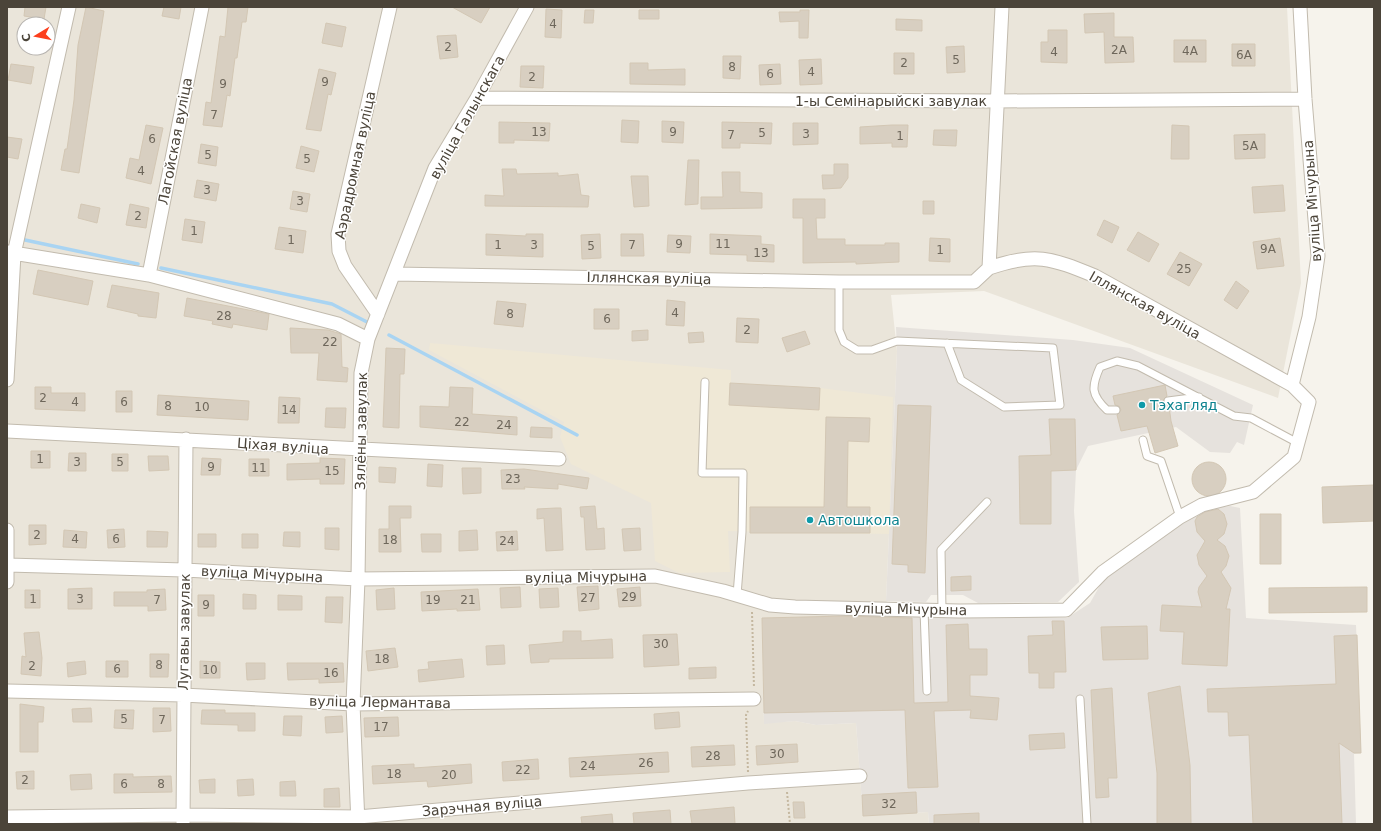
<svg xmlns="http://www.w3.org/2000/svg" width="1381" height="831" font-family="'DejaVu Sans',sans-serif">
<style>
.residential{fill:#eae5da;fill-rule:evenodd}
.industrial{fill:#e6e2dd}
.education{fill:#efe8d6}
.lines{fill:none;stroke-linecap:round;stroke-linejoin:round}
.stream{stroke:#a9d4f2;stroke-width:3.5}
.building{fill:#d8cfc1;stroke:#d3c7b4}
.service-casing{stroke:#c2bbae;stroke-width:9}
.minor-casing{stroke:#c2bbae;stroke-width:15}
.path{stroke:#c4b79f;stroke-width:2;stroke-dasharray:2 2;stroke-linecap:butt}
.service{stroke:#fff;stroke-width:7}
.minor{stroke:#fff;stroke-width:13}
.culture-dot{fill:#0f9aa8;stroke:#fff;stroke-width:1.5}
.labels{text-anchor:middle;stroke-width:3;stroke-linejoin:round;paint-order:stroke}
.number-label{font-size:12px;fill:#6e675b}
.street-label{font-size:14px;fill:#4b4439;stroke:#fff}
.culture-label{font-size:14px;fill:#0d838f;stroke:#fff;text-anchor:start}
</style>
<rect width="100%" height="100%" fill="#f6f3ec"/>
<path class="residential" d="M7,7H1287L1301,283L1278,398L984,291L891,295L897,351L886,601L912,615L762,618L764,723L795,721L816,725L856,723L863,816L928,812L929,824H7ZM24,24H48V48H24Z"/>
<path class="industrial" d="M896,327L1073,340L1130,348L1253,405L1244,445L1237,442L1230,453L1210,452L1176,427L1088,446L1076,470L1074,511L1079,582L1058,602L978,603L963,595H931L926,602L886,601L897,351Z
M1230,506L1240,508L1246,618L1356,625L1361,753L1354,754L1356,824H929L928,812L863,816L856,723L816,725L795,721L764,724L762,618L912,615L1067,618L1090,603L1103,580L1151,543L1205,509Z"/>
<path class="education" d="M430,343L731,370V383L820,388L893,397L889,534L728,531L730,572L679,573L655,561L651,503L571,464L560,437L564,422L429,350Z"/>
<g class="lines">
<path class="stream" d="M25,240L138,264
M161,268L332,304L367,322
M389,335L577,435"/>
</g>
<path class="building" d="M25,7H46L44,19L24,16Z
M86,7L104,11L79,173L61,170L65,149H67L74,100L78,45Z
M164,7H181L179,19L162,16Z
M228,7H248L246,22H242L237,58H235L230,96L227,95L222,127L203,125L206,102L211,103L220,36L225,37Z
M452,7H490L481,23Z
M546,9L562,10L561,38L545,37Z
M585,10H594L593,23H584Z
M639,10H659V19H639Z
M800,10H809L808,38H799V21L780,22L779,12H800Z
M1114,13V37H1133L1134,62L1105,63L1104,32L1085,33L1084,14Z
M896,19L922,20V31L896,30Z
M326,23L346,27L342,47L322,43Z
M1048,30H1067V63L1041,62V42H1048Z
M456,35L458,57L440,59L437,36Z
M1174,40H1206V62H1174Z
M1232,44H1255V66H1232Z
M964,46L965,72L947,73L946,47Z
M894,53H914V74H894Z
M723,56H741L740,79L723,78Z
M821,59L822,84L800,85L799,60Z
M630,63H648V70L685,69V85L630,84Z
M11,64L34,67L31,84L8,80Z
M780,64L781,84L760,85L759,65Z
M521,66H544L543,88L520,87Z
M319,69L336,73L331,95L328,94L321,131L306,129Z
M622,120L639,121L638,143L621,142Z
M662,121L684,122L683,143L662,142Z
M499,122L550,123L549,141L514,140V143H499Z
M722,122L772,123L771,144L740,143V148H722Z
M793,123H818V144L793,145Z
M146,125L163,128L151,184L126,178L130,158L139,160Z
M892,125H908L907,147H892V143L860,144V127Z
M1172,125L1189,126V159H1171Z
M934,130H957L956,146L933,145Z
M1265,134V158L1235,159L1234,135Z
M7,137L22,139L18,159L7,157Z
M201,144L218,147L216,166L198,163Z
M301,146L319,151L314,172L296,168Z
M688,160H699L698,204L685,205Z
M834,164H848V178L841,188L823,189L822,175H834Z
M502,169H516L517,174L558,173V176L578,174L581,195L589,196L588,207L485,206V195L504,196Z
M722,172H740V192L762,193V208L701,209V197H723Z
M631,176H648L649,206L634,207Z
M197,180L219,184L216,201L194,197Z
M1283,185L1285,211L1254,213L1252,187Z
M293,191L310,194L307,212L290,209Z
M793,199H825V218H816L817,239H845V245H885V243H899V262L856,264V262L803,263V218H793Z
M923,201H934V214H923Z
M81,204L100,208L97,223L78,218Z
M130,204L149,208L146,228L126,225Z
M185,219L205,222L202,243L182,240Z
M1104,220L1119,227L1112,243L1097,235Z
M279,227L306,231L303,253L275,249Z
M1138,232L1159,244L1149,262L1127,250Z
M486,234L526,236V234H543V257L486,255Z
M600,234L601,258L582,259L581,235Z
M621,234H643L644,256H621Z
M710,234L761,236V244L774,245V262L747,261V255L710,254Z
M668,235L691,236L690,253L667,252Z
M930,238L950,239V262L929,261Z
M1280,238L1284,266L1257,269L1253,242Z
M1180,252L1202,264L1189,286L1167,274Z
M38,270L93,281L88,305L33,294Z
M1236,281L1249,291L1237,309L1224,300Z
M112,285L159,293L156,318L138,316V314L107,307Z
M187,298L269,314L267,330L233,324L232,328L212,324L213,321L184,316Z
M667,300L685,302L684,326L666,325Z
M497,301L526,304L523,327L494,324Z
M594,309H619V329H594Z
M737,318L759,319L758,343L736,342Z
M290,328L328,330L341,334L342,367L348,368L347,382L317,380L319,353H291Z
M648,330V340L632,341V331Z
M805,331L810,344L787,352L782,338Z
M703,332L704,342L689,343L688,333Z
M386,348L405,349L404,374H400L399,428L383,427Z
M730,383L820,388L819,410L729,405Z
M1165,385L1167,396L1164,399L1163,402L1166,405L1169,406L1171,421L1178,446L1155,453L1147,426L1121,431L1117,415L1121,410L1119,406L1115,405L1113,396Z
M35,387H51V393H85V411L35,409Z
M450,387L473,388L472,414L517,417V435L420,427V406L449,407Z
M116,391H132V412H116Z
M158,395L249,401L248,420L157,415Z
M279,397L300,398L299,423H278Z
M898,405L931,406L925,573L908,572V565L892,564Z
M326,408H346L345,428L325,427Z
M826,417L870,418L869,442L848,441L847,507H870V533H750V507H824Z
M1049,419H1075L1076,470L1051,471V524H1020L1019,456L1051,455Z
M531,427L552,428V438L530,437Z
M31,451H50V468H31Z
M69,453H86V471H68Z
M112,454H128V471H112Z
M148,456H168L169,470L149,471Z
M202,458L221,459L220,475H201Z
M320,458L345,459L344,484H320V479L287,480V464L320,463Z
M249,459H269V476H249Z
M1192 479a17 17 0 1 1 34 0a17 17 0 1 1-34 0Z
M428,464L443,465L442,487L427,486Z
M379,467L396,468L395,483L379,482Z
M462,468H481V493L463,494Z
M524,469L589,478L587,489L558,484V489L524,487L525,489H502L501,470Z
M1374,485V521L1323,523L1322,487Z
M389,506H411V518H400L401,552H379V529H389Z
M595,506L597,529L604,528L605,549L586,550L584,517H581L580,507Z
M556,508H561L563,550L546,551L544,518L537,519V509Z
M1218,509L1224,514L1227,524L1224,534L1217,540L1225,546L1229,556L1226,566L1221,572L1231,588L1226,609H1230L1227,666L1182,664L1184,632L1160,631L1162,605L1202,607L1198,592L1199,587L1207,576L1199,565L1197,555L1205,541L1197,532L1195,521L1197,517L1205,512Z
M1260,514H1281V564H1260Z
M29,525H46V544L29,545Z
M325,528H339V550L325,549Z
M640,528L641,550L624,551L622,529Z
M124,529L125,547L108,548L107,530Z
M64,530L87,532L86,548L63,547Z
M477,530L478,550L459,551V531Z
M147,531L168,532L167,547H147Z
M517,531L518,550L497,551L496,532Z
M284,532H300V547L283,546Z
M198,534H216V547H198Z
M242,534H258V548H242Z
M421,534H441V552H422Z
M971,576V590L951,591V577Z
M598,586L599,609L579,611L577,587Z
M520,587L521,607L501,608L500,588Z
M640,587L641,606L619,607L617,589Z
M1367,587V612L1269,613V588Z
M92,588V609H68V589Z
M394,588L395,609L377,610L376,590Z
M558,588L559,607L540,608L539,589Z
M165,589L166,610L148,611V606H114V592H147V590Z
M478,589L480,610L457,611V609L422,611L421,592Z
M25,590H40V608H25Z
M243,594L256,595V609H243Z
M198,595H214V616H198Z
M278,595L302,596V610H278Z
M326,597H343L342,623L325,622Z
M845,616L912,618L914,703L948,702L946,625L968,624L969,649H987V675H970V696L999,698L997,720L970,718L971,710L934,711L938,787L908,788L905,710L764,713L762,618Z
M1052,621H1064L1066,672H1054V688H1039V673H1029L1028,636L1053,635Z
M1147,626L1148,659L1103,660L1101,627Z
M563,631H581V641L612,639L613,658L549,659V662L531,663L529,645L563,642Z
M39,632L42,658L41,676L21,674L22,656L26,657L24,633Z
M677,634L679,665L644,667L643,635Z
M1357,635L1361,753H1354L1339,743L1342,824H1253L1249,735L1229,736L1228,712H1208L1207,689L1336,684L1334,636Z
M504,645L505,664L487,665L486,646Z
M395,648L398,667L368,671L366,651Z
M150,654H169L168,677H150Z
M462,659L464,677L419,682L418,670L429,669L428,662Z
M85,661L86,674L68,677L67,663Z
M106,661H128V677H106Z
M200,661L220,662V678H200Z
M246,663H265V679L247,680Z
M287,663H343L344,682L319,683V679L288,680Z
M716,667V678L689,679V668Z
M1180,686L1190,765L1191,824H1157V773L1148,693Z
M1112,688L1117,778H1108L1109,797L1096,798L1091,690Z
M20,704L44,707L43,722H38V752H20Z
M91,708L92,722H73L72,709Z
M153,708H170L171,731L153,732Z
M115,710H134L133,729L114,728Z
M202,710H225V713H255V731H238V725L201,724Z
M679,712L680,727L655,729L654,714Z
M284,716H302L301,736L283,735Z
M342,716L343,732L326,733L325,717Z
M398,717L399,736L365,737L364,718Z
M1064,733L1065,748L1030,750L1029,735Z
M797,744L798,762L757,765L756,746Z
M734,745L735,765L692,767L691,747Z
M668,752L669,772L570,777L569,758Z
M538,759L539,779L503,781L502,762Z
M414,764V768L471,764L472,783L428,787L427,781L373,784L372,766Z
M34,771V789H17L16,772Z
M91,774L92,789L71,790L70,775Z
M114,774H133V777L171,776L172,792L114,793Z
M215,779V793H200L199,780Z
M253,779L254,795L238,796L237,780Z
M295,781L296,796H280V782Z
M339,788L340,807H324V789Z
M916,792L917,813L863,816L862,795Z
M793,802H804L805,818H794Z
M734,807L735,824H692L690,811Z
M670,810L671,824H634L633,813Z
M979,813V824H934V815Z
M612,814L613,824H582L581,817Z"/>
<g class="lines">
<defs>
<path id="service" d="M839,282V330L844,342L857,350H872L897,341L1053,348L1060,405L1004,407L961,380L947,343
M705,382L702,473H743L742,532L737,595
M1168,401L1199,397
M1116,410H1107C1091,395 1091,387 1100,367L1117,361L1138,366L1234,416L1251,418L1298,443
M1143,440L1147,456L1161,461L1180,517
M924,610L927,691
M942,610L941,550L987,502
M1080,699L1087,824"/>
<path id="minor" d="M477,98L997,101L1305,99
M7,252L149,275L338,324L368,339
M394,274L839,282H974L989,268L1002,7
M149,275L202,7
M378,314L345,266L339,251L338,234L390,7
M7,380L14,254L69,7
M1292,385L1309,317L1318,256L1305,99L1300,7
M7,431C191,439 375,451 559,459
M7,530V582
M8,565L184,570L358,579L655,576L723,591L770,605L795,607L959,611L1066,610L1103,572L1180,517L1202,505L1253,492L1294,457L1309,402L1292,385L1095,276C1051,258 1035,252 989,268
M7,691L183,695L353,704L754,699
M7,817L184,815L358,817L748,783L860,776
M183,824L186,439
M358,824L353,704L358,579L361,373L368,339L435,168L477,98L527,7"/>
</defs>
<use href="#service" class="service-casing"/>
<use href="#minor" class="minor-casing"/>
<path class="path" d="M752,612L754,688
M748,772L746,715L748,711
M787,792L790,824"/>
<use href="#service" class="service"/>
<use href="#minor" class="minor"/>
</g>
<g class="culture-dot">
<circle cx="1142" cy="405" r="4"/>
<circle cx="810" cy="520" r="4"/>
</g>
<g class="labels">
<g class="number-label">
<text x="553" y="28">4</text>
<text x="448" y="51">2</text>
<text x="1119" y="54">2А</text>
<text x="1190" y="55">4А</text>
<text x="1054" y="56">4</text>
<text x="1244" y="59">6А</text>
<text x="956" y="64">5</text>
<text x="904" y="67">2</text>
<text x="732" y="71">8</text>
<text x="811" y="76">4</text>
<text x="770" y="78">6</text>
<text x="532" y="81">2</text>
<text x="325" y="86">9</text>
<text x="223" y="88">9</text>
<text x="214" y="119">7</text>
<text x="539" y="136">13</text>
<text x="673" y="136">9</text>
<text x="762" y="137">5</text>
<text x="806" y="138">3</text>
<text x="731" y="139">7</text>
<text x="900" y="140">1</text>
<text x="152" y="143">6</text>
<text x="1250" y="150">5А</text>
<text x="208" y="159">5</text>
<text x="307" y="163">5</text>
<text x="141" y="175">4</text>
<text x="207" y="194">3</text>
<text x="300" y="205">3</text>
<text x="138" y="220">2</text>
<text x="194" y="235">1</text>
<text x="291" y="244">1</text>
<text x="679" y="248">9</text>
<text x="723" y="248">11</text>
<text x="498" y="249">1</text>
<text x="534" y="249">3</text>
<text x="632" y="249">7</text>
<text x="591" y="250">5</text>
<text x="1268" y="253">9А</text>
<text x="940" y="254">1</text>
<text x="761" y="257">13</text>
<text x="1184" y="273">25</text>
<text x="675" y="317">4</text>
<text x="510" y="318">8</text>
<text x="224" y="320">28</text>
<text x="607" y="323">6</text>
<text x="747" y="334">2</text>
<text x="330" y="346">22</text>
<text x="43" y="402">2</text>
<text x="75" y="406">4</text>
<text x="124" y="406">6</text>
<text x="168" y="410">8</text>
<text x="202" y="411">10</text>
<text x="289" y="414">14</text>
<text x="462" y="426">22</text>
<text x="504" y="429">24</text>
<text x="40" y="463">1</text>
<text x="77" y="466">3</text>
<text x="120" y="466">5</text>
<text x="211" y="471">9</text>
<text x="259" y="472">11</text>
<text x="332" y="475">15</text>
<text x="513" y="483">23</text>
<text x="37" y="539">2</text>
<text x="75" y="543">4</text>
<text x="116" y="543">6</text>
<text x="390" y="544">18</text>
<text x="507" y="545">24</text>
<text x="629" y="601">29</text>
<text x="588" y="602">27</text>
<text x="33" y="603">1</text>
<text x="80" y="603">3</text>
<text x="157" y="604">7</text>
<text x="433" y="604">19</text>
<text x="468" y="604">21</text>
<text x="206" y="609">9</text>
<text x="661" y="648">30</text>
<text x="382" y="663">18</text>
<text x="159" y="669">8</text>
<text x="32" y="670">2</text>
<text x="117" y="673">6</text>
<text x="210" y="674">10</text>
<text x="331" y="677">16</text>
<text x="124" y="723">5</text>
<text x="162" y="724">7</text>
<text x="381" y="731">17</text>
<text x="777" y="758">30</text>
<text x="713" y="760">28</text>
<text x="646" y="767">26</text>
<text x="588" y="770">24</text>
<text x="523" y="774">22</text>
<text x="394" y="778">18</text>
<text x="449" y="779">20</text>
<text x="25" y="784">2</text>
<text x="124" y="788">6</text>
<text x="161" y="788">8</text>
<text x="889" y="808">32</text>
</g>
<g class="street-label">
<text x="891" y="106">1-ы Семінарыйскі завулак</text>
<text transform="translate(467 117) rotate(-61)" y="5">вуліца Галынскага</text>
<text transform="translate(175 141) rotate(-79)" y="5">Лагойская вуліца</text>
<text transform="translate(355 165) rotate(-78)" y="5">Аэрадромная вуліца</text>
<text transform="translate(1312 201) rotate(-94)" y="5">вуліца Мічурына</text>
<text transform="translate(649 278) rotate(1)" y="5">Іллянская вуліца</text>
<text transform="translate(1145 305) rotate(29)" y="5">Іллянская вуліца</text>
<text transform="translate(361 431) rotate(-89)" y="5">Зялёны завулак</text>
<text transform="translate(283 446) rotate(4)" y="5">Ціхая вуліца</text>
<text transform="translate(262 574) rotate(3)" y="5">вуліца Мічурына</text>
<text transform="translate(586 577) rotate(-1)" y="5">вуліца Мічурына</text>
<text transform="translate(906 609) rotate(1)" y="5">вуліца Мічурына</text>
<text transform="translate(184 632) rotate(-89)" y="5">Лугавы завулак</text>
<text transform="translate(380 702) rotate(1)" y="5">вуліца Лермантава</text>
<text transform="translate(482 806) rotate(-5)" y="5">Зарэчная вуліца</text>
</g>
<g class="culture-label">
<text x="1150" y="410">Тэхагляд</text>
<text x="818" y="525">Автошкола</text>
</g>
</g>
<rect width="1381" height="831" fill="none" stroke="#4b4439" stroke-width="16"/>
<g transform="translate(36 36) rotate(260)"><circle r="19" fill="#ffffff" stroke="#b7b4b0"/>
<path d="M0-3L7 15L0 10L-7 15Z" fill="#fc3f1d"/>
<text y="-6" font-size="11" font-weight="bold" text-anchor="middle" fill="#4b4439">С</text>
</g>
</svg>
